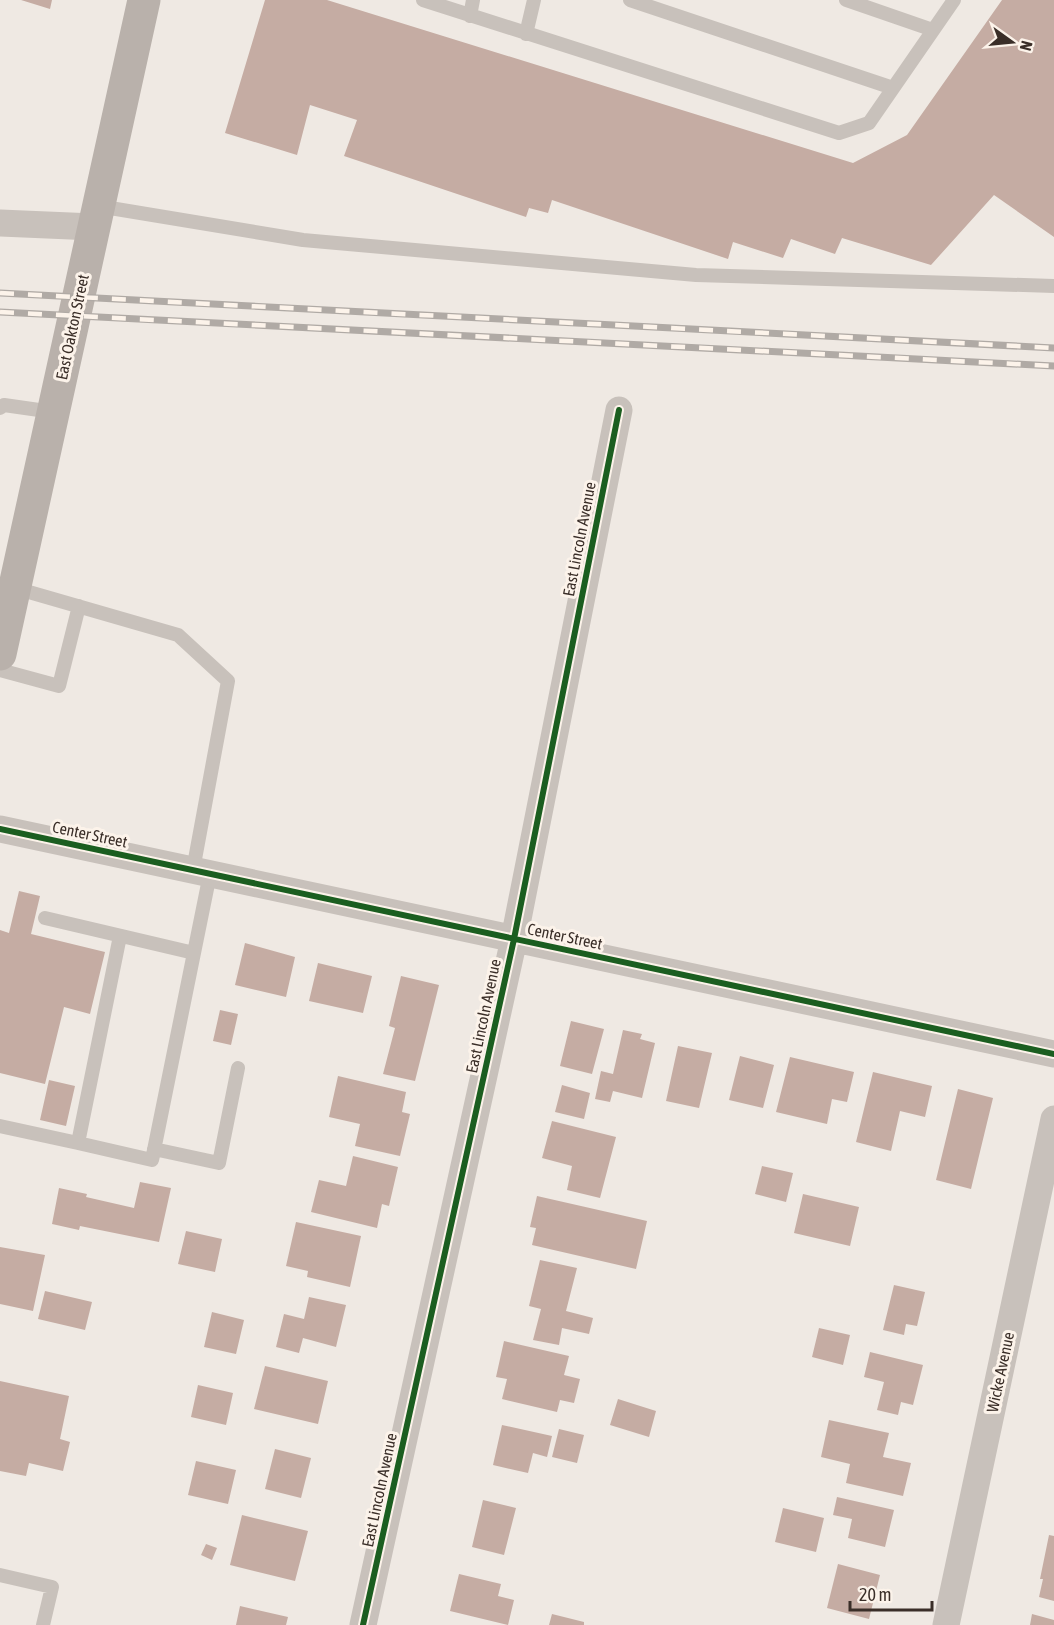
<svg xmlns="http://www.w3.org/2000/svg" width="1054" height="1625" font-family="'Asap Condensed',sans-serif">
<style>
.building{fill:#c5aca3}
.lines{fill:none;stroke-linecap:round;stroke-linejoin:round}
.service{stroke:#c8c1bb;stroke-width:14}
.minor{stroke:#c8c1bb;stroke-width:27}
.secondary{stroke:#b9b1ab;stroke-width:33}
.rail-casing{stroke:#b0aaa5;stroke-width:7}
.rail{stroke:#fcf3ea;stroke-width:4.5;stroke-dasharray:14;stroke-linecap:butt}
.cycleway-casing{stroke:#fcf3ea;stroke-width:10}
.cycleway{stroke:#1b5e20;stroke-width:6}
.labels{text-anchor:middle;stroke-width:6;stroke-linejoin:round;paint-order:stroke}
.street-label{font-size:16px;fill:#3a2e28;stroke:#fcf3ea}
</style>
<rect width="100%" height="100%" fill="#efe9e3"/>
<path class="building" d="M21,0H52L50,9Z
M265,0H327L853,163L907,135L1002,0H1054V237L994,195L931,265L842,238L835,254L791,239L783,258L733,242L728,259L552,200L548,213L529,208L526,217L344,156L357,120L310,105L297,155L225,133Z
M19,891L40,896L31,934L105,952L90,1014L64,1007L45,1084L0,1073V930L9,933Z
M245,943L295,957L286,997L235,985Z
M318,963L372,976L363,1013L309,1001Z
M401,976L439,985L415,1081L383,1074L395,1028L389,1026Z
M220,1010L238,1014L231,1045L213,1041Z
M571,1021L604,1029L592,1074L560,1066Z
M623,1030L642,1034L640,1039L655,1043L642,1098L613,1091L610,1102L595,1099L601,1071L613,1074Z
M678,1046L712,1053L699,1108L666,1101Z
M740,1056L774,1065L763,1108L729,1100Z
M790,1057L854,1072L847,1102L832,1099L827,1124L776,1112Z
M873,1072L932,1086L925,1117L900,1111L891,1151L856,1142Z
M338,1076L406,1092L402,1112L410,1114L400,1156L355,1146L360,1124L329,1117Z
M49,1080L75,1086L66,1126L40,1120Z
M562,1085L590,1093L584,1119L555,1112Z
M958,1089L993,1098L971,1189L936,1180Z
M552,1121L616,1137L600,1198L567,1190L572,1166L542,1158Z
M353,1156L398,1167L389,1206L382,1204L377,1228L311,1212L319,1180L346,1186Z
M762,1166L793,1173L786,1202L755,1194Z
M140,1182L171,1188L159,1242L80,1226L79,1230L52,1224L59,1188L87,1194L86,1197L134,1208Z
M803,1194L859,1207L850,1246L794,1233Z
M537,1196L647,1221L636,1269L532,1245L536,1228L530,1227Z
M296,1222L361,1236L350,1287L307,1277L308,1271L286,1266Z
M186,1231L222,1239L215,1272L178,1264Z
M0,1247L45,1255L33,1311L0,1304Z
M540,1260L577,1268L566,1311L593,1318L589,1334L562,1328L559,1345L533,1340L541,1309L529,1306Z
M894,1285L925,1292L917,1326L906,1324L904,1335L883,1330Z
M45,1291L92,1302L85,1330L38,1319Z
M309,1297L346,1305L336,1347L303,1338L299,1353L276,1347L284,1314L304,1319Z
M212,1312L244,1320L236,1354L204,1347Z
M819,1328L850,1335L843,1365L812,1357Z
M504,1341L569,1356L564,1375L580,1379L574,1403L560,1400L557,1412L502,1399L507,1379L496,1377Z
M870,1352L923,1365L913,1405L901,1402L898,1415L877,1410L884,1382L864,1377Z
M265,1366L328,1381L318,1424L254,1409Z
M0,1381L69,1396L60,1439L70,1442L63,1471L29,1463L26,1476L0,1471Z
M198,1385L233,1393L226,1425L191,1417Z
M618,1399L656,1411L649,1437L610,1425Z
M829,1420L889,1433L883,1457L911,1463L903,1496L846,1483L850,1464L821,1457Z
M502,1425L552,1436L547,1457L533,1453L528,1473L493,1465Z
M559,1429L584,1435L577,1463L552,1457Z
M275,1449L311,1458L301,1498L265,1489Z
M196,1461L236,1470L228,1504L188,1495Z
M837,1497L894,1510L885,1547L848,1538L852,1519L833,1515Z
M483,1500L516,1508L504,1555L472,1547Z
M783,1508L824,1518L816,1552L775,1542Z
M242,1515L308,1531L295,1581L230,1565Z
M1049,1535L1054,1536V1601L1039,1597L1043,1579H1040Z
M206,1544L217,1548L212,1560L201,1555Z
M838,1564L880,1575L869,1619L827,1608Z
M459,1574L501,1584L498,1596L514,1600L508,1625L450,1611Z
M240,1606L288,1617L286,1625H236Z
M552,1614L584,1622V1625H549Z
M1032,1614L1054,1620V1625H1030Z"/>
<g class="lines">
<path class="service" d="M423,0L839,133L869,123L954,0
M630,0L893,88
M846,0L933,30
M470,16L473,0
M526,34L534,0
M98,206L303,240L696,275L1054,286
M0,408L4,405L53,412
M15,588L178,635L228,681L193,870
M0,670L59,686L79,606
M45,918L194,953
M120,936L78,1143L152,1160L210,874
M0,1126L78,1143
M154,1149L219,1163L238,1068
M0,1575L52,1587L43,1625"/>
<path class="minor" d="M0,223L94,227
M0,829L1054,1054
M363,1625L514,939L619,410
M946,1625L1054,1119"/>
<path class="secondary" d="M0,654L144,0"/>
<defs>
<path id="rail" d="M0,293L1054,348
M0,312L1054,366"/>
</defs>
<use href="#rail" class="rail-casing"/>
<use href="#rail" class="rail"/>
<defs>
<path id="cycleway" d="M0,829L1054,1054
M363,1625L514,939L619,410"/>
</defs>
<use href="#cycleway" class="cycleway-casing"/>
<use href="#cycleway" class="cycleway"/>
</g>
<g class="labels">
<g class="street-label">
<text transform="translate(72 327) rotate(-78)" y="6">East Oakton Street</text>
<text transform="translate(579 539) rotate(-79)" y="6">East Lincoln Avenue</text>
<text transform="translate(90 834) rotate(12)" y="6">Center Street</text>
<text transform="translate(565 936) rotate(12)" y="6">Center Street</text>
<text transform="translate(483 1016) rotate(-78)" y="6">East Lincoln Avenue</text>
<text transform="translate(1000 1372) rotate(-78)" y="6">Wicke Avenue</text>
<text transform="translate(379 1490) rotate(-78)" y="6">East Lincoln Avenue</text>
</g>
</g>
<g transform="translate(1012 42) rotate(105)" stroke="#fcf3ea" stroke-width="4.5" paint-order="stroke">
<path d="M0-4.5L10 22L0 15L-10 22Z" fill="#3a2e28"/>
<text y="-9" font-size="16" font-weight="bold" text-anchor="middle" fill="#3a2e28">N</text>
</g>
<path d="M850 1601v9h82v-9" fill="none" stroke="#3a2e28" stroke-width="3"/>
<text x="859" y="1601" font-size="18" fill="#3a2e28" stroke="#fcf3ea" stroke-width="4.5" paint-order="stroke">20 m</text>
</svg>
